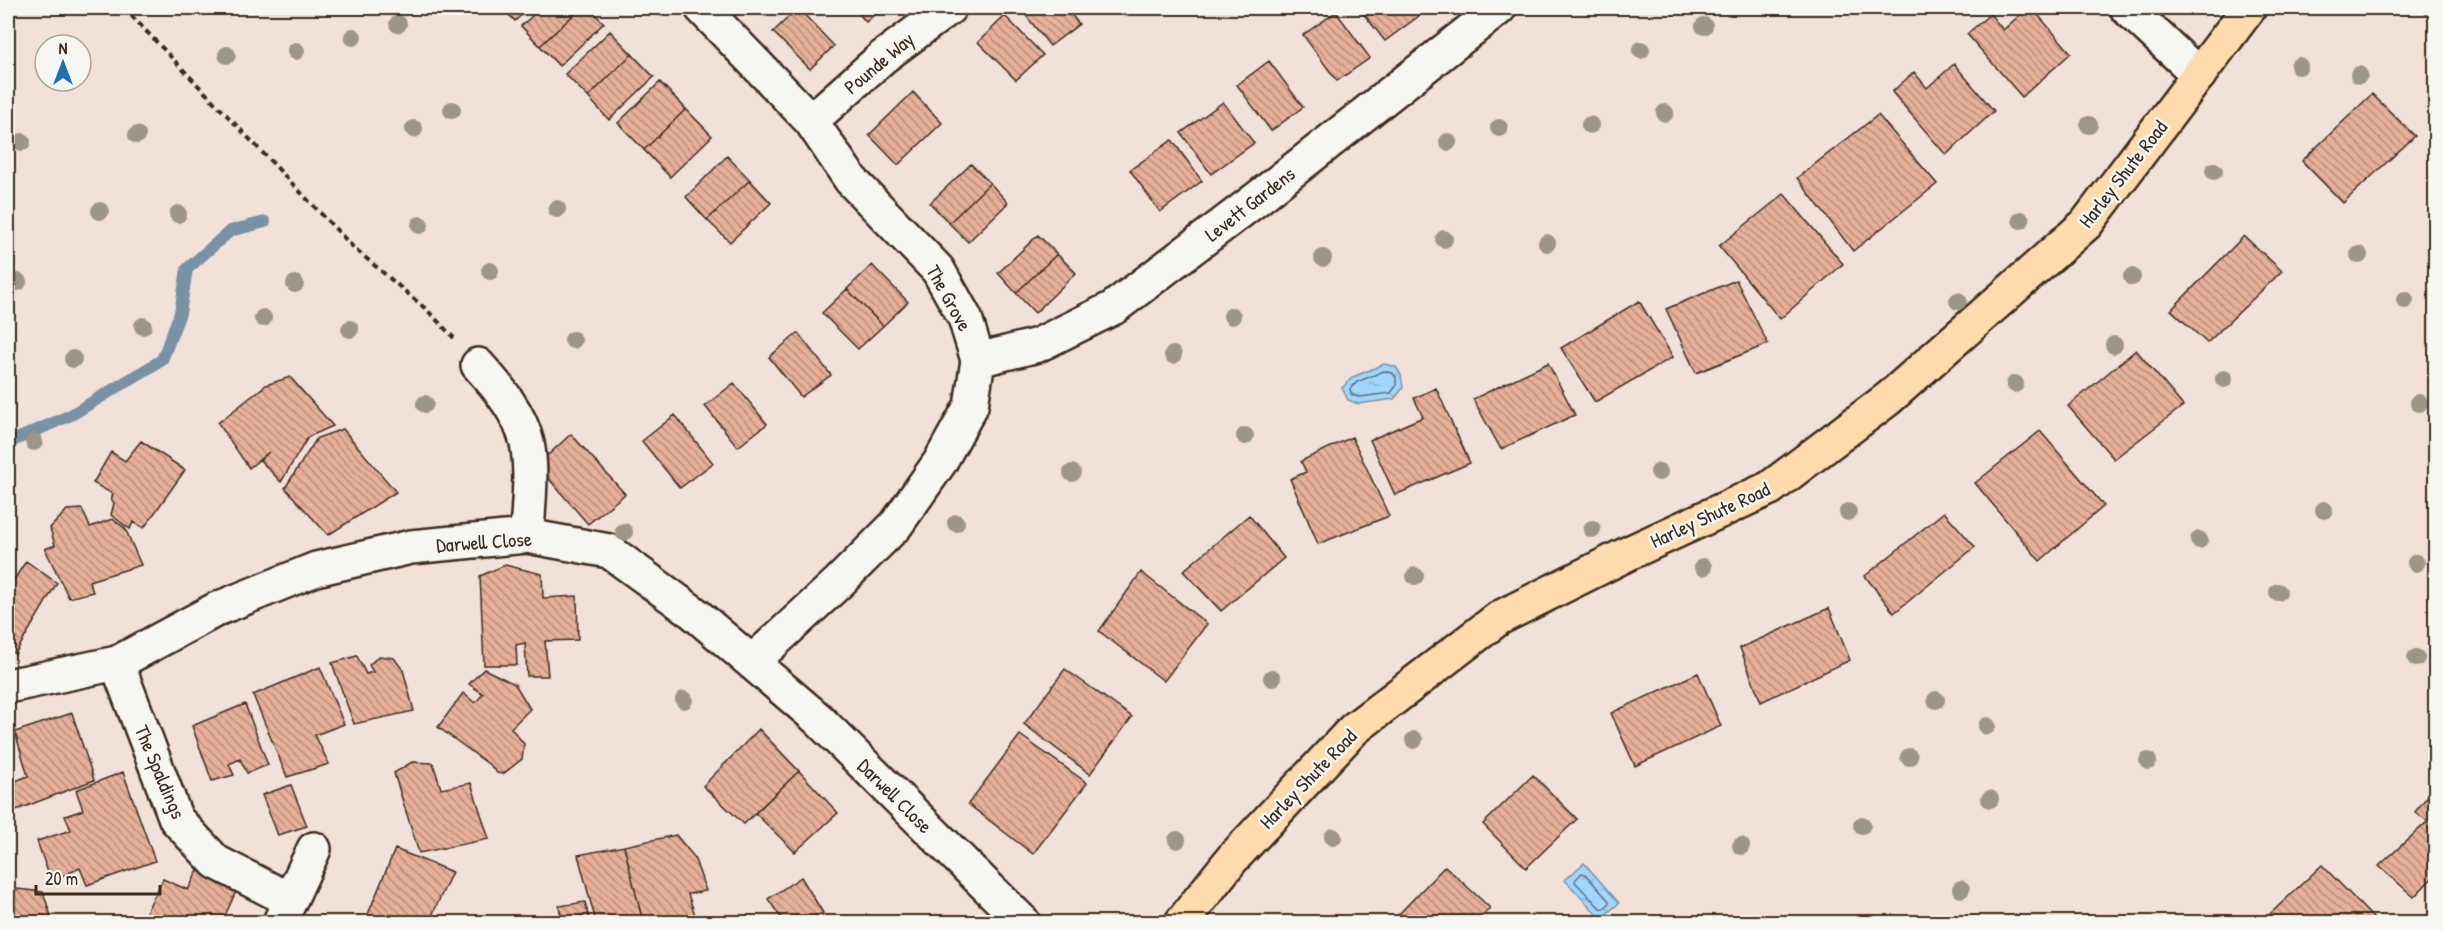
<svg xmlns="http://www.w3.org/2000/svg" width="2443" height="930" font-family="'Patrick Hand',sans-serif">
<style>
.water{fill:url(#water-ripples);stroke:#7891a5;stroke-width:1.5}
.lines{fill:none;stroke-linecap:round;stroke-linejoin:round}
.shore{stroke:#636f78;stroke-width:1.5}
.stream{stroke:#7891a5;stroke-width:12}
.building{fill:url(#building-back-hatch);stroke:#3b2a1e;stroke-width:1.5}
.minor-casing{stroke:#3b2a1e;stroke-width:38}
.major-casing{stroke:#3b2a1e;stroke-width:38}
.path{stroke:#3b2a1e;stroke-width:4;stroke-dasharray:6 4.5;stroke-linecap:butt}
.minor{stroke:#f6f6f2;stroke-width:33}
.major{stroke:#fedbac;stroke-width:33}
.tree{fill:#9b9686}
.labels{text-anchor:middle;stroke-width:5;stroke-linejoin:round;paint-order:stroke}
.street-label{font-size:20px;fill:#3b2a1e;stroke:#f6f6f2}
</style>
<defs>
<pattern id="water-ripples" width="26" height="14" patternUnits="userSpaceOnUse" patternTransform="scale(1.5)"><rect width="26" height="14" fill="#a0d6ff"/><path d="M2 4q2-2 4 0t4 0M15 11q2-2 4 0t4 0" fill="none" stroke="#8bb8da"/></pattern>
<pattern id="building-back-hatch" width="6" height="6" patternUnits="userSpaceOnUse" patternTransform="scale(1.5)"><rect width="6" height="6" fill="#e6b09a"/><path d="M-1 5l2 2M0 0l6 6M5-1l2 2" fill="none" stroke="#bc8f7d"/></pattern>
</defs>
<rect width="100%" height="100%" fill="#f1e1d8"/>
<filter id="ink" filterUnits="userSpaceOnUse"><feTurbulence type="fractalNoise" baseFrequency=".0167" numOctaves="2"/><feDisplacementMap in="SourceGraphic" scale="12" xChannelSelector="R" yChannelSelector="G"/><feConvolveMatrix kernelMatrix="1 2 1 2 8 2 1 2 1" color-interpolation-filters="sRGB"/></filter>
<g filter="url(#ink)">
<path class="water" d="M1384,364L1396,367L1401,375L1403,388L1394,399L1358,404L1348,400L1342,388L1353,377Z
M1584,863L1619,903L1601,919L1565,880Z"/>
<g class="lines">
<path class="shore" d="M1384,371L1392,373L1396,377V386L1391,393L1359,397L1352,395L1350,389L1357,382Z
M1582,873L1585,874L1609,901V904L1603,909L1600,908L1575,882L1576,879Z"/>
<path class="stream" d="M8,443L71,415L162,360L180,313L187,269L230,231L265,222"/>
</g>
<path class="building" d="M502,8H529L515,21Z
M541,8H581L540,46L521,26Z
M581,8H589L604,23L559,66L540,46Z
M798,8L834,46L810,69L773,32Z
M854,8H882L866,22Z
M1020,8H1066L1079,24L1050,46Z
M1359,8H1424L1427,10L1385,41Z
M2028,8H2032L2071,53L2022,97L1967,34L1990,14L2003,30Z
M1336,12L1370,58L1337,81L1303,35Z
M1005,16L1043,55L1016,80L978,42Z
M610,31L632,54L588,97L565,74Z
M632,54L654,77L609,120L588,97Z
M1269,61L1303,107L1271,131L1237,85Z
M1954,64L1994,111L1946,155L1892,92L1914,72L1927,88Z
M660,82L686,109L644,150L618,123Z
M913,92L942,123L898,165L869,135Z
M2372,94L2415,136L2343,203L2302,161Z
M1223,102L1254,143L1211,174L1181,133Z
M686,109L712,136L670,177L644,150Z
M1878,115L1937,184L1853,251L1797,178Z
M1172,140L1202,181L1160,212L1130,170Z
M727,156L750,180L707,220L686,197Z
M971,164L990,183L949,223L930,203Z
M750,180L771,203L730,242L707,220Z
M990,183L1008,203L968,242L949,223Z
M1784,194L1843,264L1780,319L1719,246Z
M1038,235L1057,254L1016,293L998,273Z
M2244,236L2282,271L2207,343L2171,310Z
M1057,254L1076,273L1035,313L1016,293Z
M872,265L908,302L883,326L847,289Z
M1736,280L1768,344L1696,373L1666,309Z
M847,289L883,326L858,349L822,313Z
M1639,301L1673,357L1595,402L1561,348Z
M798,333L831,375L801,397L769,357Z
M2136,350L2183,406L2114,459L2068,406Z
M1548,363L1575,415L1501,449L1473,399Z
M290,377L333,426L308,437L281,482L260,460L269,452L249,468L218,423L266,385Z
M734,383L767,424L738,447L705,406Z
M1436,388L1470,463L1395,495L1370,440L1423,417L1414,398Z
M675,415L713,463L680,488L642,441Z
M343,429L396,492L328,535L285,488L317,438Z
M2040,431L2104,506L2040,561L1975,483Z
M571,434L625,494L588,524L537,465Z
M1352,437L1389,516L1318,544L1290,479L1306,472L1301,461Z
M141,441L185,470L144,528L133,522L130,529L111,515L114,503L111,500L113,494L93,483L111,452L125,461Z
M82,509L90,527L112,519L125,528L141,565L89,581L93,592L69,598L45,549L55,545L50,528L67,510Z
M1944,512L1975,547L1894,613L1865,576Z
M1249,515L1284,558L1221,611L1183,571Z
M26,561L57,583L15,654L8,650V584L10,586Z
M505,565L542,574L543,598L577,596L578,640L545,641L548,676H527L525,643L516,645L517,665H484L480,576Z
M1141,572L1207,624L1164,681L1099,631Z
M1829,608L1850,660L1761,702L1740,648Z
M357,656L366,674L373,672L369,665L379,656L394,658L403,670L414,711L354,724L332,663Z
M320,667L344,724L315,735L329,764L287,777L253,695Z
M484,669L515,684L530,709L511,728L524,744L522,759L503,774L497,773L491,766L438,727L463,693L475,703L483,694L469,684Z
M1065,669L1132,717L1090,774L1024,724Z
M1698,673L1721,726L1635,766L1611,713Z
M245,704L268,765L247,773L240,759L229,764L234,775L212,781L192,726Z
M72,713L94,780L14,811L8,784L28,776L15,732Z
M759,729L799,771L744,824L703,786Z
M1020,735L1087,783L1033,854L968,804Z
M412,762L433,763L441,789L471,783L489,839L419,853L394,773Z
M799,771L838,813L795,852L755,813Z
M123,772L155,861L87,885L80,868L51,881L37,841L71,830L65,816L83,810L76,790Z
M1533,775L1577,819L1526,868L1483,824Z
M291,785L307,826L278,835L262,795Z
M2430,793L2436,798V874L2414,897L2379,866L2428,821L2415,812Z
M676,835L694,857L706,891L688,894L696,918L674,922H643L624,846Z
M624,846L643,922H596L578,855Z
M395,849L452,872L429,922H374L366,919Z
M2322,865L2377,922H2278L2270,914Z
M1445,866L1490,908L1475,922H1407L1399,914Z
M198,870L238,887L222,922H141L163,879L188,890Z
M801,877L823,913L806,922H784L768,899Z
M17,889L43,892L53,922H8V896Z
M585,902L590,922H562L559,906Z"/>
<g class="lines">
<defs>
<path id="minor" d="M702,8L811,121L851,180L938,270L965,318L978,360L971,406L940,462L896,525L838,583L752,662
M2127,8L2199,75
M811,121L883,57L949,8
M978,360L1038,345L1113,308L1258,198L1499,8
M478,365C498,387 520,413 527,443C533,473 528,506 527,536
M117,663L176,819L216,862L290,900
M8,686L117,663L217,609L316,569L411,547L527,536L609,551L694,613L818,719L1023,922
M280,922L314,849"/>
<path id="major" d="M1182,922L1232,859L1354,729L1499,618L1631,552L1770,488L1889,398L2086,224L2249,8"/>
</defs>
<use href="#minor" class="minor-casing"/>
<use href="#major" class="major-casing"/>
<path class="path" d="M124,8L353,247L427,310L454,338"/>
<use href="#minor" class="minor"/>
<use href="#major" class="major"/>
</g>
<g class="tree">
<circle cx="398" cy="24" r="9"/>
<circle cx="1704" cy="26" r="9"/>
<circle cx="353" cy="37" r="9"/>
<circle cx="1641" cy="50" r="9"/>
<circle cx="296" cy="51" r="9"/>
<circle cx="227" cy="55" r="9"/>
<circle cx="2299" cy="66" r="9"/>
<circle cx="2359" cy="75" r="9"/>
<circle cx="452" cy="110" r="9"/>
<circle cx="1665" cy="113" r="9"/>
<circle cx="1590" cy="125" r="9"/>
<circle cx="2089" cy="125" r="9"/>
<circle cx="1499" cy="128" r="9"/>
<circle cx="414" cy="129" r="9"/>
<circle cx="137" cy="135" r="9"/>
<circle cx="22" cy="142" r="9"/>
<circle cx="1448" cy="142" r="9"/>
<circle cx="2214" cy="171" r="9"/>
<circle cx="557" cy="209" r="9"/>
<circle cx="100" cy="211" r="9"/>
<circle cx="178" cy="214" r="9"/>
<circle cx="2021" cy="220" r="9"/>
<circle cx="420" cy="225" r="9"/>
<circle cx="1444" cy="239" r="9"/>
<circle cx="1547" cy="243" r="9"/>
<circle cx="2359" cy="255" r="9"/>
<circle cx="1323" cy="258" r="9"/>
<circle cx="490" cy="271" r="9"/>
<circle cx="2132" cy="277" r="9"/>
<circle cx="18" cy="282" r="9"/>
<circle cx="295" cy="284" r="9"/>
<circle cx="2405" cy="300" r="9"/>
<circle cx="1958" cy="301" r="9"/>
<circle cx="1232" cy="316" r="9"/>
<circle cx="263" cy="318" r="9"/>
<circle cx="143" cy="326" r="9"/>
<circle cx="350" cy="329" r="9"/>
<circle cx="573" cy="340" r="9"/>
<circle cx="2114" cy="345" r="9"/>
<circle cx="1173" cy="355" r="9"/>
<circle cx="73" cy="359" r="9"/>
<circle cx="2224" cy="379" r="9"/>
<circle cx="2015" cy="384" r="9"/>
<circle cx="2419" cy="403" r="9"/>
<circle cx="425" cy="404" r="9"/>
<circle cx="1245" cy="436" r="9"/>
<circle cx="34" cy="442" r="9"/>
<circle cx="1659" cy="472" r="9"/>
<circle cx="1072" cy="473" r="9"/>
<circle cx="2324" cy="510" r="9"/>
<circle cx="1848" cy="512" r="9"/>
<circle cx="956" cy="523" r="9"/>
<circle cx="1592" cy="529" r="9"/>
<circle cx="624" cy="532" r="9"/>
<circle cx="2199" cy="540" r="9"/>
<circle cx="2416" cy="563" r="9"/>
<circle cx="1703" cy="567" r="9"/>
<circle cx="1415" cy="576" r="9"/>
<circle cx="2278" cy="592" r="9"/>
<circle cx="2416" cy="658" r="9"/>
<circle cx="1272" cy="678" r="9"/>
<circle cx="684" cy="700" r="9"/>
<circle cx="1936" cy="700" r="9"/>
<circle cx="1987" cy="726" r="9"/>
<circle cx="1414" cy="740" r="9"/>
<circle cx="1909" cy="757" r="9"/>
<circle cx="2148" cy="761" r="9"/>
<circle cx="1990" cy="799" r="9"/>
<circle cx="1862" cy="825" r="9"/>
<circle cx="1333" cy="837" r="9"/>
<circle cx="1177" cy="840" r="9"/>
<circle cx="1741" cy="846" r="9"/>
<circle cx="1961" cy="889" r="9"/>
</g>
</g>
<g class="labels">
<g class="street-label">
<text transform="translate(879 63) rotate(-40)" y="7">Pounde Way</text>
<text transform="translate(2123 174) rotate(-52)" y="7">Harley Shute Road</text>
<text transform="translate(1250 204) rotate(-38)" y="7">Levett Gardens</text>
<text transform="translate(949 298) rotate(61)" y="7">The Grove</text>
<text transform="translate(1710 515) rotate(-25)" y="7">Harley Shute Road</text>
<text transform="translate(484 542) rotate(-4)" y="7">Darwell Close</text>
<text transform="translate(160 772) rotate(67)" y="7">The Spaldings</text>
<text transform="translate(1308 779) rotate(-46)" y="7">Harley Shute Road</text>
<text transform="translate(895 796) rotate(45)" y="7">Darwell Close</text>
</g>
</g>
<rect width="2443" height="930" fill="none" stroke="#f6f6f2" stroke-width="30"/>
<rect x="15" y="15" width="2413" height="900" fill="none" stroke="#3b2a1e" stroke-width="2" filter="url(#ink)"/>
<g transform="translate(63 63)"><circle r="28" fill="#f6f6f2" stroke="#aba49d" stroke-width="1.5"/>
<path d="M0-4.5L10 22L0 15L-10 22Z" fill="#1f6fb2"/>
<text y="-9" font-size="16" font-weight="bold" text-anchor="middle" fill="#3b2a1e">N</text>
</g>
<path d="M36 885v9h124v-9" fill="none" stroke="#3b2a1e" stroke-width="3"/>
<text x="45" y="885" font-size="18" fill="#3b2a1e" stroke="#f6f6f2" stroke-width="4.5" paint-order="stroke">20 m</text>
</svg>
